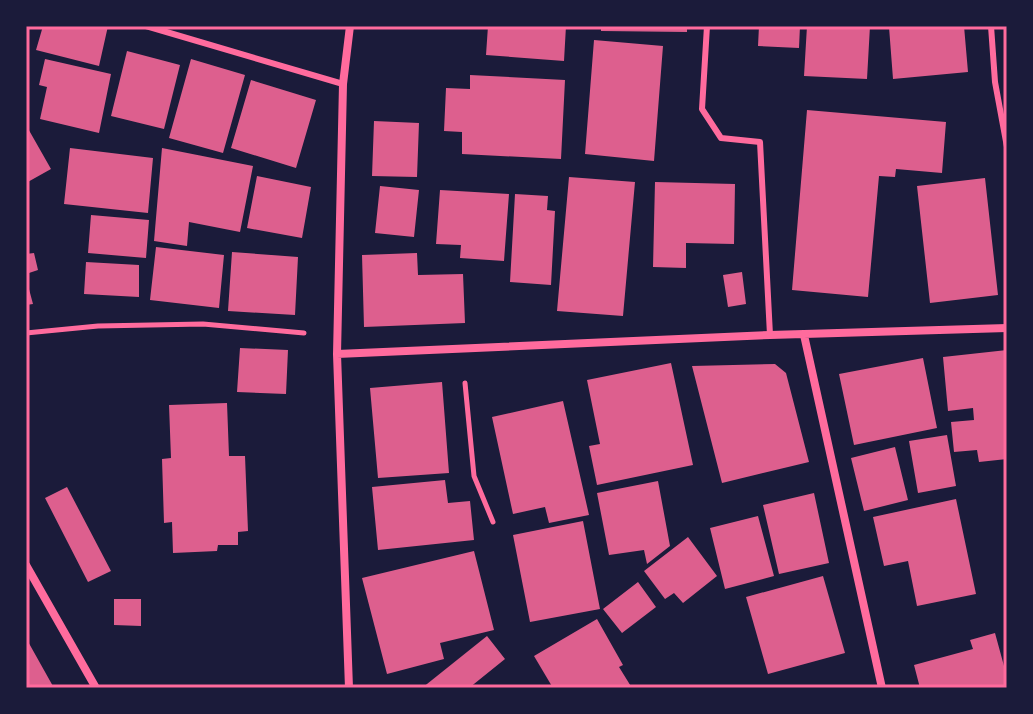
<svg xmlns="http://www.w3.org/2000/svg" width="1033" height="714" font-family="Lato,sans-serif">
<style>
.building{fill:#dd5f8e}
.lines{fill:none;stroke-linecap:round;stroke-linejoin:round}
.path{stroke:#ff6b9d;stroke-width:5}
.service{stroke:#ff6b9d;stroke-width:6}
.minor{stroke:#ff6b9d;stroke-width:8}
.neatline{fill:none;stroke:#ff6b9d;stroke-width:3}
</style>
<rect width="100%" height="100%" fill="#1b1b3a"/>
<path class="building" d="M43,26H108L99,66L36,50Z
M488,26H566L564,61L486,55Z
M601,26H687V32L601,31Z
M759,26H800L799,48L758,46Z
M807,26H870L867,79L804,76Z
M964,26L968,72L893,79L889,27Z
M594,40L663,46L654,161L585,154Z
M127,51L180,65L164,129L111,116Z
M45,59L111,74L99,133L40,119L47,87L39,85Z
M191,59L245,75L223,153L169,138Z
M470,75L565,80L561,159L462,154V132L444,131L446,88L470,89Z
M251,80L316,100L296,168L231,148Z
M807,110L946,122L942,173L896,169L895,177L879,176L868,297L792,290Z
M374,121L419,123L417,177L372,176Z
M26,125L51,169L26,183Z
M70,148L153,158L148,213L64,204Z
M162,148L253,166L240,232L189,222L187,246L154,241Z
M257,176L311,187L302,238L247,228Z
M569,177L635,182L623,316L557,311Z
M985,178L998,295L930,303L917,186Z
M655,182L735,184L734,244L686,243V268L653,267Z
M380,186L419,190L414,237L375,233Z
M440,190L509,194L504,261L460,258L461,245L436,244Z
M515,194L548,196L547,210L555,211L551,285L510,282Z
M91,215L149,220L146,258L88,253Z
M156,247L224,255L219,308L150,300Z
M232,252L298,257L295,315L228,311Z
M34,253L38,270L26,274V254Z
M417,253L418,275L463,274L465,323L364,327L362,255Z
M86,262L139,265V297L84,294Z
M742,272L746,304L728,307L723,275Z
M26,278L33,304L26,305Z
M240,348L288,350L286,394L237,392Z
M1007,350V459L979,462L977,450L954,452L951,422L974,420L973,408L948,411L943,357Z
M923,358L937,428L854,445L839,374Z
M671,363L693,465L597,485L589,446L600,444L587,380Z
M775,364L786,373L809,462L722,483L692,366Z
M442,382L449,473L378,478L370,388Z
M563,401L589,515L549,523L545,507L513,514L492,417Z
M227,403L229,456H245L248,531L238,532V545H218L217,551L173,553L172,522L164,523L162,459L171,458L169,405Z
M947,435L956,486L918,493L909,441Z
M895,447L908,500L864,511L851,458Z
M445,480L448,503L470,501L474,540L378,550L372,487Z
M658,481L670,546L647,564L644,550L609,555L597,493Z
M67,487L111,571L88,582L45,498Z
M814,493L829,563L779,574L763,505Z
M956,499L976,594L917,606L908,561L884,566L873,517Z
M758,516L774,576L725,589L710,528Z
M583,521L600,609L530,622L513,535Z
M688,537L717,576L683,603L674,593L665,599L644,571Z
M474,551L494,630L440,643L444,659L387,674L362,578Z
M823,576L845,653L768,674L746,597Z
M638,582L656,607L622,633L603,609Z
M114,599H141V626L114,625Z
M597,619L623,665L619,667L632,688H553L534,656Z
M995,633L1007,677V688H920L914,665L973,649L970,640Z
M487,636L505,659L469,688H422Z
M26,638L54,688H26Z"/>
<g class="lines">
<path class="path" d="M26,333L98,326L203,324L304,333
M465,383L474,476L493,522"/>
<path class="service" d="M146,26L343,84
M707,26L702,109L721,138L760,142L770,335
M991,26L995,82L1007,147"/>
<path class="minor" d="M804,335L882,688
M337,354L770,335L1007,328
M26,565L96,688
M349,688L337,354L343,84L350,26"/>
</g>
<rect width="1033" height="714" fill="none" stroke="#1b1b3a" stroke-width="56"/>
<rect x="28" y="28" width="977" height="658" class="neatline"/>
</svg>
